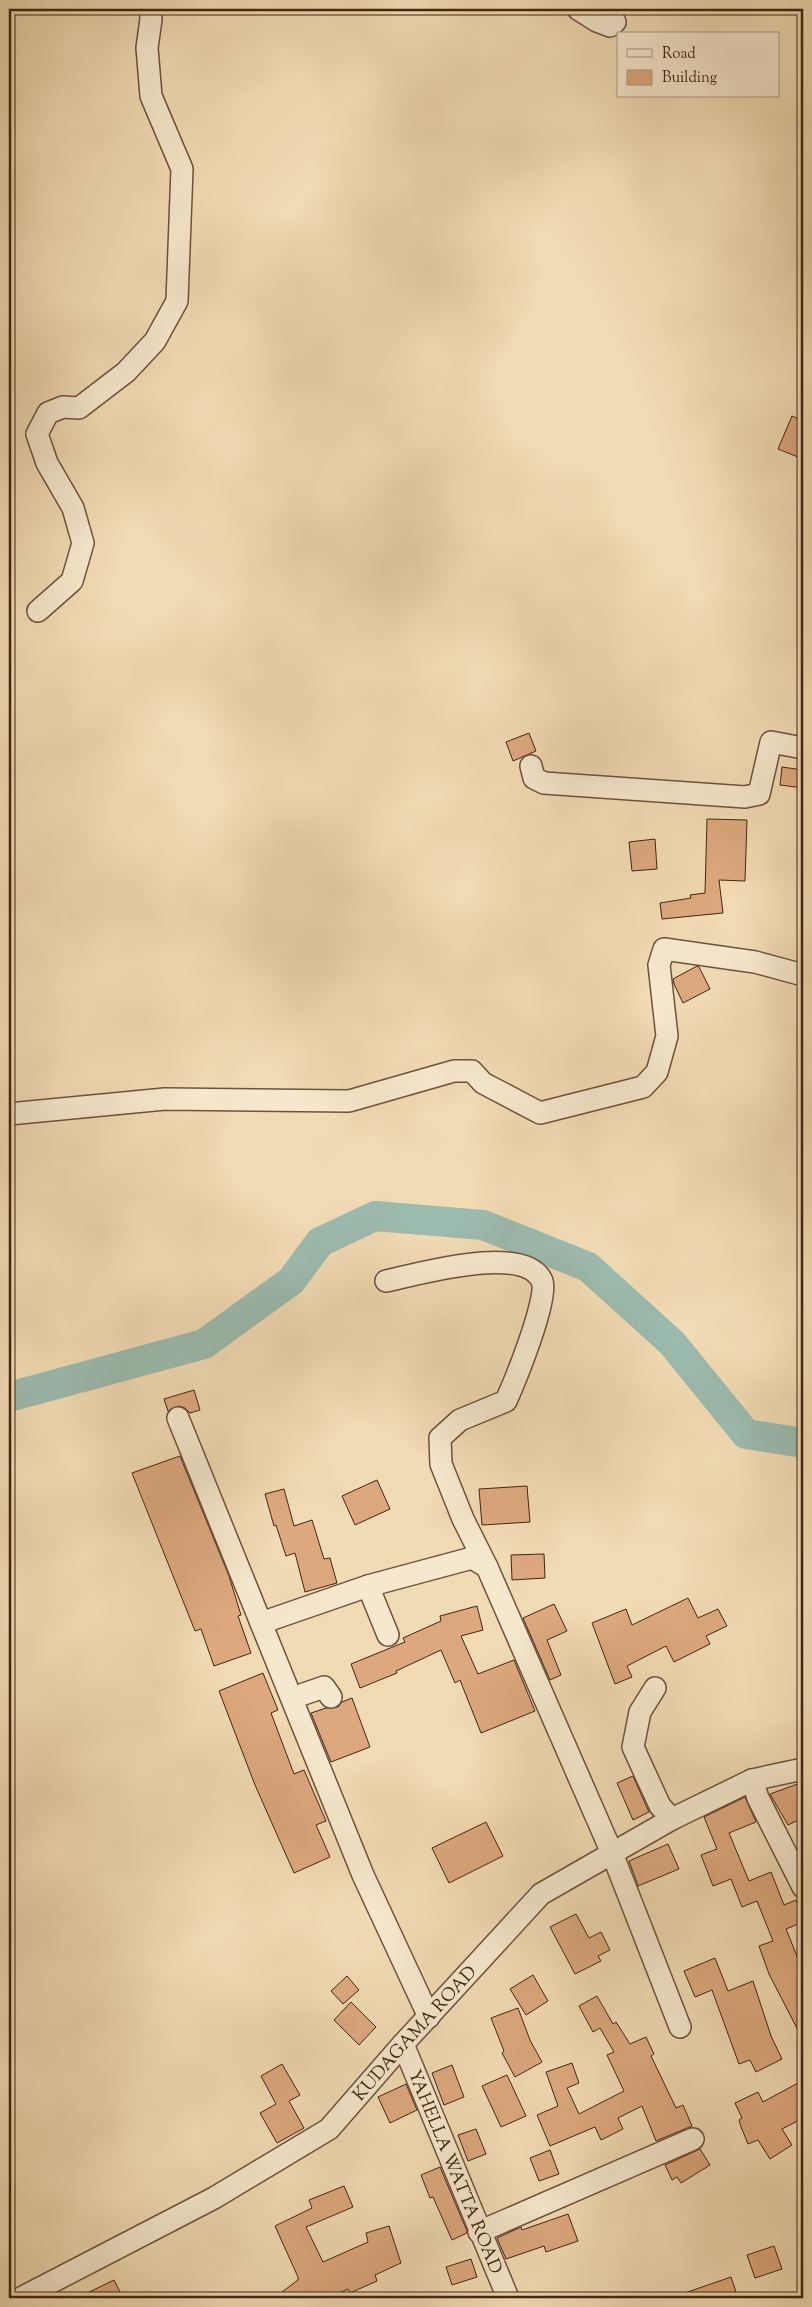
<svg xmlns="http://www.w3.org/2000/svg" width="812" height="2307" font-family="'Sorts Mill Goudy',serif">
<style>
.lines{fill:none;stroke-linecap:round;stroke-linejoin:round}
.river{stroke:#9bbbaf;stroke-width:30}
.building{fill:#dda87e;stroke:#412512}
.minor-casing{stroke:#6d523a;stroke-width:24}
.minor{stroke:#f6e8ce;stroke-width:21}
.labels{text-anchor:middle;stroke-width:4.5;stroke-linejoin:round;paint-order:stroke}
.street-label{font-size:18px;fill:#412512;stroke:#f6e8ce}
</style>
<rect width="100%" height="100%" fill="#f1dbb4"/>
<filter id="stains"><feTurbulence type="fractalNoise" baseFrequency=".004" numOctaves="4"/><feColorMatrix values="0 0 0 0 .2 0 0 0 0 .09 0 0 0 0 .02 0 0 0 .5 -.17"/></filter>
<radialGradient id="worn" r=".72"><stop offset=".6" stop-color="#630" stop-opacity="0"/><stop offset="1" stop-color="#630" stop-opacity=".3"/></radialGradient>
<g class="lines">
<path class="river" d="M9,1397L204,1344L291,1281L320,1242L375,1216L483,1225L588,1267L672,1343L746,1434L803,1443"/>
</g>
<path class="building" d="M792,416L803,421V459L778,449Z
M529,733L536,751L513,761L506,742Z
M782,767L803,770V788L780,785Z
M707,819L747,820L745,881L719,880L723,913L662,919L660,903L691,898L690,895L705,893Z
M655,839L657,869L632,871L629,842Z
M697,966L699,967L710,989L683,1003L674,984L673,979Z
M194,1390L200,1410L190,1413L185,1408L179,1406L168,1411L164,1399Z
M180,1456L229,1576L241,1615L238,1616L251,1653L214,1666L201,1629L195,1631L132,1473Z
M377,1480L390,1509L355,1525L342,1496Z
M527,1486L530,1522L482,1525L479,1489Z
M284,1489L294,1526L312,1520L324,1559L330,1558L337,1583L305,1592L295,1553L286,1556L276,1525L274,1526L265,1494Z
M544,1554L545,1578L512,1580L511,1555Z
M688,1598L698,1618L718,1609L727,1626L706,1636L710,1644L674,1662L666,1646L627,1666L632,1677L615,1684L592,1623L626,1609L632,1625Z
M554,1604L567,1631L547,1640L561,1675L550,1680L523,1618Z
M477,1606L483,1630L461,1636L478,1674L514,1660L535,1711L481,1733L460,1680L455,1683L441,1650L396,1671L397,1673L360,1688L351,1664L405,1642L403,1638L441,1621L440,1616Z
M263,1673L278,1710L271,1713L294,1774L304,1770L326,1821L316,1825L330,1857L294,1873L255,1785L219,1691Z
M352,1698L370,1747L331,1762L311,1713L326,1708L338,1707L342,1702Z
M633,1776L649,1812L633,1820L617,1783Z
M803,1782V1818L788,1825L770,1794Z
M745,1797L756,1822L729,1833L749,1881L771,1872L784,1905L796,1900L803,1917V1922L786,1929L803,1971V2040L769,1974L759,1946L773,1941L757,1901L742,1907L731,1879L713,1886L701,1855L717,1849L704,1817Z
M486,1822L503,1856L449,1883L432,1848Z
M668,1844L679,1869L638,1886L629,1861Z
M576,1914L589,1938L601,1932L610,1950L598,1956L601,1961L575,1974L550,1927Z
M715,1958L728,1991L753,1981L771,2036L782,2059L756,2072L750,2060L739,2064L712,1990L695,1997L684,1971Z
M533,1975L548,2001L526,2015L510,1989Z
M347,1976L359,1990L343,2004L331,1991Z
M597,1996L613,2024L616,2022L630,2044L646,2037L654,2054L651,2056L676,2108L683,2105L692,2126L656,2141L642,2106L618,2118L623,2129L601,2140L595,2127L550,2146L537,2115L558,2106L546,2072L572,2063L579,2083L567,2088L579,2114L624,2091L607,2055L614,2052L600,2028L593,2032L579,2006Z
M351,2002L376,2027L359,2045L334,2020Z
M518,2008L530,2040L542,2062L515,2077L502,2053L504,2051L491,2018Z
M282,2064L300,2095L289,2101L304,2128L277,2143L260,2113L276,2104L261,2076Z
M452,2065L464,2097L444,2105L432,2073Z
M507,2075L526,2116L501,2127L482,2086Z
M798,2083L803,2094V2118L782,2129L792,2145L770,2159L758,2140L748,2144L741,2127L739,2120L742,2118L735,2103L758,2092L763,2102Z
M406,2084L417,2110L390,2123L378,2097Z
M476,2129L486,2154L468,2161L458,2135Z
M700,2149L710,2165L681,2183L677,2177L672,2180L665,2165Z
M550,2150L559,2174L539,2181L530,2158Z
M440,2167L467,2231V2233L452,2240L433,2197L430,2198L421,2175Z
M344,2186L353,2207L306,2227L323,2262L368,2242L366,2233L389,2226L401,2263L375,2275L377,2281L350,2293L348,2289L329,2298H274L298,2280V2277L275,2226L312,2208L309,2200Z
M568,2214L578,2241L546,2252L544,2246L506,2259L497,2238L521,2227L522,2230Z
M774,2246L782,2269L755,2278L747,2255Z
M471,2259L477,2277L452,2285L446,2267Z
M731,2277L738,2298H677L676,2296Z
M114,2280L123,2298H77Z"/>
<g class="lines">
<defs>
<g id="minor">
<path d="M578,9L597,21L610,26L615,22L605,9"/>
<path d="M38,611L72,581L83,543L73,508L47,463L37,434L48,413L63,407L79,408L126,372L155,341L177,301L182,169L151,96L147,48L151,19L150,9"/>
<path d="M531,766L534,778L544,783L745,797L759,794L771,742L803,748"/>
<path d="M9,1114L165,1099L349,1101L454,1071H472L483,1083L540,1113L643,1087L657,1072L667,1036L659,965L664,949L755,962L803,975"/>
<path d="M386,1281C419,1274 525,1243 542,1281C549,1298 515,1381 506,1401L460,1420L440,1438L441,1464L463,1519L487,1567"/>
<path d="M178,1418L363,1875L429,2017"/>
<path d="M368,1586L388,1635"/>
<path d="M261,1623L368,1586L472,1558L487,1567L612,1853L680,2027"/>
<path d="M655,1688L640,1712L633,1747L660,1806L672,1819"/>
<path d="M292,1698L324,1687L331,1697"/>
<path d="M752,1780L758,1798L803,1887"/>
<path id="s1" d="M403,2044L508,2298"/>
<path d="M479,2232L693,2139"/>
<path id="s2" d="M21,2298L214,2198L329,2129L403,2044L541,1894L672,1819L752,1780L803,1769"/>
</g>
</defs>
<use href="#minor" class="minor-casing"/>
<use href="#minor" class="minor"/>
</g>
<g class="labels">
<g class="street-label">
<text dy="6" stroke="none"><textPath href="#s2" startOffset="480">KUDAGAMA ROAD</textPath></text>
<text dy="6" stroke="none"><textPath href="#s1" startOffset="138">YAHELLA WATTA ROAD</textPath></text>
</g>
</g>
<rect width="812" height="2307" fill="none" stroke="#f1dbb4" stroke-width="30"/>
<rect x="10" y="10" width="792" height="2287" fill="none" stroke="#412512" stroke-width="2.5"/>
<rect x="15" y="15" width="782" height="2277" fill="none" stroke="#412512"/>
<rect x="617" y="32" width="162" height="65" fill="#f6e8ce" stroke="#ae9a83"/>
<rect x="627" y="49" width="25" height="8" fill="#f6e8ce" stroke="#ae9a83"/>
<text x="662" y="58" font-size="15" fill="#412512">Road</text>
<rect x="627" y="70" width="25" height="15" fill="#dda87e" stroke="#ae9a83"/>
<text x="662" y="82" font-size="15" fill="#412512">Building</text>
<rect width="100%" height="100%" filter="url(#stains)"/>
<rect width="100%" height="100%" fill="url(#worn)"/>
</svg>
